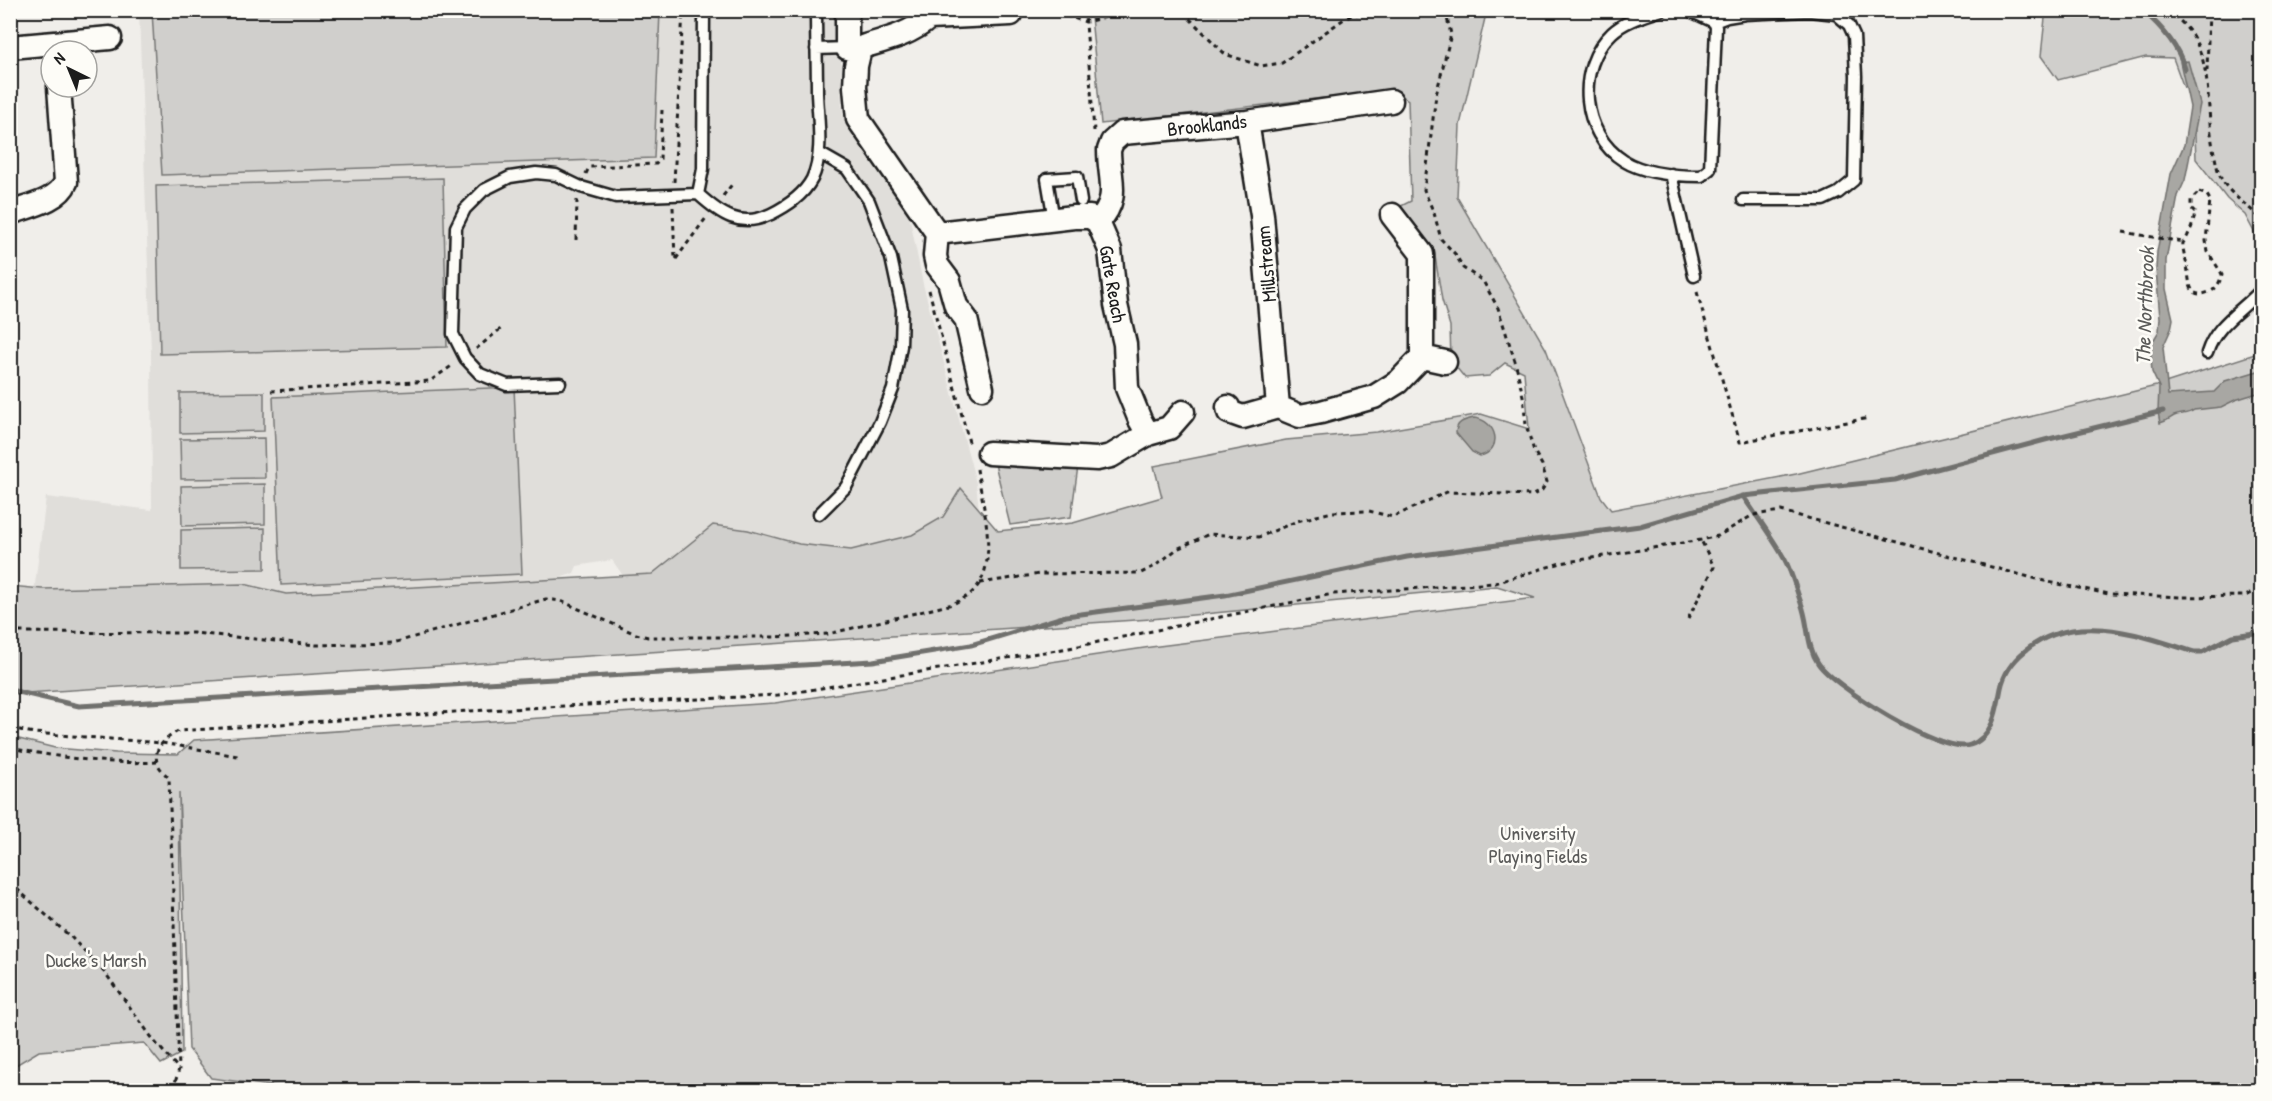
<svg xmlns="http://www.w3.org/2000/svg" width="2272" height="1101" font-family="'Patrick Hand',sans-serif">
<style>
.built{fill:#e0deda}
.green{fill:#d0cfcc;stroke:#767674;stroke-width:1.5}
.water{fill:#a8a7a3;stroke:#706f6d;stroke-width:1.5}
.lines{fill:none;stroke-linecap:round;stroke-linejoin:round}
.stream{stroke:#706f6d;stroke-width:5}
.service-casing{stroke:#1c1c1c;stroke-width:15}
.minor-casing{stroke:#1c1c1c;stroke-width:27}
.path{stroke:#1c1c1c;stroke-width:3;stroke-dasharray:4.5 4.5;stroke-linecap:butt}
.service{stroke:#fdfcf7;stroke-width:10}
.minor{stroke:#fdfcf7;stroke-width:22}
.labels{text-anchor:middle;stroke-width:5;stroke-linejoin:round;paint-order:stroke}
.street-label{font-size:20px;fill:#1c1c1c;stroke:#fdfcf7}
.park-label{font-size:20px;fill:#5b5b5a;stroke:#fdfcf7}
.water-label{font-size:21px;font-style:italic;fill:#5b5b59;stroke:#fdfcf7}
</style>
<rect width="100%" height="100%" fill="#f0eeea"/>
<filter id="ink" filterUnits="userSpaceOnUse"><feTurbulence type="fractalNoise" baseFrequency=".0167" numOctaves="2"/><feDisplacementMap in="SourceGraphic" scale="12" xChannelSelector="R" yChannelSelector="G"/><feConvolveMatrix kernelMatrix="1 2 1 2 8 2 1 2 1" color-interpolation-filters="sRGB"/></filter>
<g filter="url(#ink)">
<path class="built" d="M139,11H837L841,47L842,109L845,122L909,214L923,284L976,483L984,554L629,584L612,560L577,566L574,573L519,593L31,616L46,497L152,510L151,353Z"/>
<path class="green" d="M1114,10L1490,11L1485,18L1460,125L1457,197L1546,349L1601,497L1611,510L1796,474L2156,386L2261,352V1090H302L211,1078L189,1049L179,793L182,1053L161,1064L144,1043L39,1051L11,1068V737L55,748L116,753L178,754L194,740L775,703L1151,647L1535,598L1497,586L1151,619L11,694V586L42,589L244,584L286,594L652,574L713,525L748,530L799,544L851,550L912,535L943,517L961,488L998,531L1073,523L1162,497L1154,466L1286,440L1376,432L1481,414L1529,429L1524,372L1505,363L1489,376L1465,378L1451,361L1450,326L1442,300L1434,250L1401,206L1411,201L1408,100L1398,93H1386L1323,98L1101,124L1091,16Z
M152,11H660L654,158L162,175Z
M2033,11H2261V245L2245,215L2227,199L2196,159L2193,87L2184,88L2173,58L2146,57L2058,80L2041,56L2045,18Z
M443,178L447,347L160,354L156,186Z
M514,387L522,574L281,585L273,397Z
M264,392V431L180,433V393Z
M264,438L265,478L181,479L180,439Z
M995,464L1078,466L1071,517L1010,525Z
M265,484V524L182,526L181,486Z
M265,528V569L181,570V530Z"/>
<path class="water" d="M2188,61L2200,104L2185,180L2178,196L2166,260V289L2173,319L2171,329L2163,347L2168,395L2214,392L2225,381L2261,370V392L2235,400L2221,407L2194,410C2187,415 2181,413 2174,416C2169,419 2167,421 2160,423L2158,412L2159,387L2152,372L2150,346L2159,331L2160,318L2156,269L2157,252L2171,174L2184,145L2190,107L2180,62Z
M1474,418C1497,420 1504,450 1480,456L1472,452L1456,433C1456,422 1464,420 1474,418Z"/>
<g class="lines">
<path class="stream" d="M2142,10C2161,26 2178,45 2185,69
M1743,496C1757,517 1773,538 1785,560C1792,573 1796,589 1801,603C1809,623 1806,645 1818,663C1834,687 1942,755 1970,745C1994,737 1997,708 2001,688C2004,673 2014,660 2025,651C2074,610 2141,635 2194,652H2202L2233,636L2262,632
M10,690L79,706L873,661L971,645L1066,616L1225,595L1407,557L1640,526L1743,496L1895,480L2045,440L2163,411"/>
<defs>
<path id="service" d="M704,10L703,169L698,194C720,214 740,229 771,214C787,206 803,196 812,179C824,154 818,121 817,93C817,66 816,38 816,10
M1662,10C1644,16 1626,20 1612,33C1575,68 1581,134 1624,161C1645,174 1677,176 1701,176L1710,169L1716,27L1714,22L1688,10
M1714,22L1727,17L1745,14L1809,11L1836,14L1849,25L1854,36L1856,76L1854,180L1838,193L1823,200H1743
M816,49L847,48
M1671,174L1694,276
M1054,220L1047,179L1077,177L1081,201
M2207,353C2216,324 2242,311 2262,289
M560,383L507,385L480,374L465,358L453,334L456,227L465,209L484,190L510,177L536,173L556,175L581,187L616,197L698,194
M819,514L846,487L880,422L893,389L901,346L902,309L891,258L869,201L847,169L819,153"/>
<path id="minor" d="M847,10V48L860,49
M929,18C910,34 889,39 865,46L860,49L856,66L855,87L858,119L937,233L1074,217H1090L1098,222L1110,250L1116,305L1125,344L1127,388L1140,420L1148,434
M929,18L1011,14
M10,47L110,38
M1247,122L1262,215L1278,407L1300,416L1321,412L1374,397L1398,382L1422,357V254L1392,215
M10,213C29,206 58,201 66,182L59,87
M1098,222C1121,197 1109,181 1109,150L1112,142L1122,133L1247,122L1391,101
M937,233L935,256L937,265L949,281L956,306L966,319L982,388
M1422,357L1445,362
M1228,407L1229,412L1243,417L1278,407
M989,453L1097,459L1111,456L1148,434L1169,428L1183,412"/>
</defs>
<use href="#service" class="service-casing"/>
<use href="#minor" class="minor-casing"/>
<path class="path" d="M1085,10L1094,131
M1174,10L1186,15L1225,54L1261,66L1282,63L1344,19L1352,15L1374,10
M2166,10C2219,44 2203,100 2214,153C2216,161 2217,169 2220,176C2228,194 2248,205 2262,220
M1030,15L1060,14L1086,22L1133,10
M2207,71L2209,10
M586,174L589,167L656,164L660,159L662,110
M674,182L683,10
M2199,192L2207,195L2210,200L2206,241L2208,252L2222,274C2220,282 2217,289 2209,292C2187,301 2190,279 2187,266C2186,260 2182,249 2183,243C2184,242 2188,236 2188,235C2192,227 2194,221 2195,212L2191,208V200Z
M723,196L733,183
M673,207L675,260
M2123,232L2183,242
M576,240L577,200
M676,259L706,218
M929,290L970,446
M1697,292L1740,442L1869,418
M476,349L503,327
M271,391L430,381L453,365
M980,583L1040,574L1141,573L1155,566L1177,549L1209,534L1259,537L1297,521L1332,512L1369,511L1393,517L1447,492L1533,495L1542,490L1547,482L1542,465L1534,451L1526,425L1523,396L1515,361L1498,308L1483,281L1463,268L1456,255L1441,239L1434,213L1424,190L1436,95L1451,34L1445,10
M1688,619L1714,567L1701,540
M10,632L193,633L316,645L393,643L546,599L561,601L636,634L648,637H776L828,634L953,604C962,599 970,596 976,588C999,561 982,502 977,469
M10,728L34,733L162,743L238,756
M10,748C58,757 109,765 157,762
M10,883L72,938L106,974L155,1042L177,1067
M173,1090L179,1069L169,778C165,774 158,767 157,762C153,747 168,737 178,731L469,711L778,695L1069,648L1333,594L1495,583L1561,563L1701,540L1718,536L1753,515L1781,511L2048,582L2109,594L2181,597L2245,596L2262,589"/>
<use href="#service" class="service"/>
<use href="#minor" class="minor"/>
</g>
</g>
<g class="labels">
<g class="street-label">
<text transform="translate(1207 125) rotate(-6)" y="7">Brooklands</text>
<text transform="translate(1266 264) rotate(-95)" y="7">Millstream</text>
<text transform="translate(1113 284) rotate(80)" y="7">Gate Reach</text>
</g>
<g class="park-label">
<text x="1538" y="840">University<tspan x="1538" dy="23">Playing Fields</tspan></text>
<text x="96" y="967">Ducke's Marsh</text>
</g>
<g class="water-label">
<text transform="translate(2145 306) rotate(-88)" y="7">The Northbrook</text>
</g>
</g>
<rect width="2272" height="1101" fill="none" stroke="#fdfcf7" stroke-width="36"/>
<rect x="18" y="18" width="2236" height="1065" fill="none" stroke="#1c1c1c" stroke-width="2" filter="url(#ink)"/>
<g transform="translate(69 69) rotate(317)"><circle r="28" fill="#fdfcf7" stroke="#a3a29f" stroke-width="1.5"/>
<path d="M0-4.5L10 22L0 15L-10 22Z" fill="#1c1c1c"/>
<text y="-9" font-size="16" font-weight="bold" text-anchor="middle" fill="#1c1c1c">N</text>
</g>
</svg>
